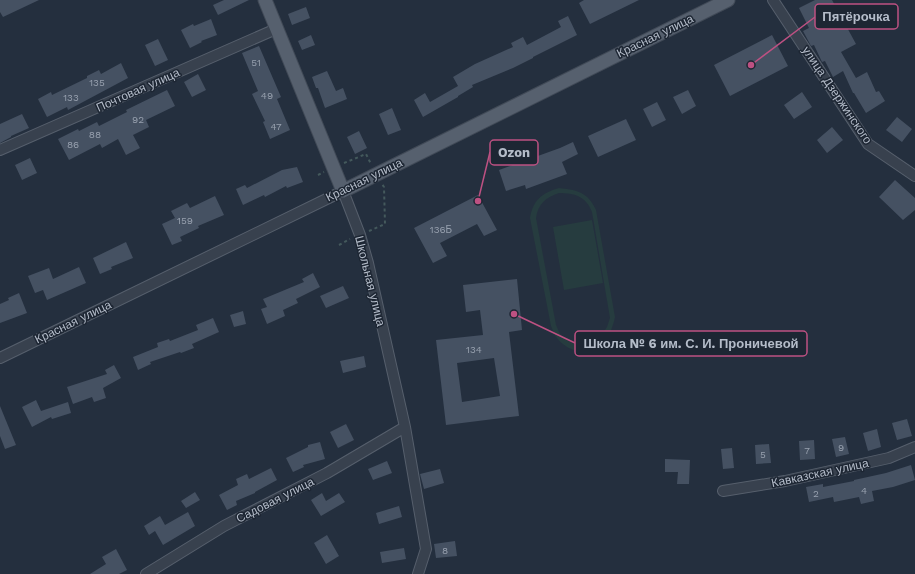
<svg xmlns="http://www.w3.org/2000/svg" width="915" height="574" font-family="'Work Sans',sans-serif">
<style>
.green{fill:#263c3f;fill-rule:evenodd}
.building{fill:#455162;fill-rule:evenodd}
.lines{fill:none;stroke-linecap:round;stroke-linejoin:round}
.minor-casing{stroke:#565f6c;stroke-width:12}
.major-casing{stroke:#414a57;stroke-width:15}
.path{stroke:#44595c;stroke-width:2;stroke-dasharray:3 3;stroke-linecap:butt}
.minor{stroke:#38414e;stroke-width:10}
.major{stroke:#56606e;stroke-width:13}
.labels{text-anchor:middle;stroke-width:3;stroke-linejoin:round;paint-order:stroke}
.number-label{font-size:10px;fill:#98a1af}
.street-label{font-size:12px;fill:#b4bcc9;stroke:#1d2633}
.leader{fill:none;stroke:#bd5182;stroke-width:1.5}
.callout-dot{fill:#bd5182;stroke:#1d2633;stroke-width:1.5}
.callout{fill:#1d2633;stroke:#bd5182;stroke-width:1.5}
.callout-label{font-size:13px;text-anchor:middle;font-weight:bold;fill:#b4bcc9}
</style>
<rect width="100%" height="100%" fill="#242f3e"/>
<path class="green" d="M559,188C577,190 588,192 596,210L615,317C613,327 608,341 599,347C585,357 566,350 557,338C554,335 553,330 551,326L530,218C533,201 541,193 559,188ZM559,193C574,193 586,196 592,212L610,318L607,327L597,342L589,347L578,346L568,341L560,334L556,325L536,218C538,204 546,197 559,193Z
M592,220L603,283L564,290L553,227Z"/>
<path class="building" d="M0,0H39L3,17L0,12Z
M224,0H249L218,15L213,5Z
M584,0H639L590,24L579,3Z
M815,0H832L856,44L841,52L856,78L867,72L876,92L879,91L885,101L866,113L854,93H853L843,71L833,77L825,61L822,62L814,45L811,46L803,31L809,28L799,8Z
M306,7L310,18L292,25L288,14Z
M568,16L577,35L533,57V58L513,68L472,85L473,87L458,96V97L423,117L414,100L425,93L430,102L458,86L453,77L475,64L513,47L511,43L523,37L527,45L561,27L558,21Z
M211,19L217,35L201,41L202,42L190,48L181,30L193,24L194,26Z
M311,35L315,45L302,50L298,41Z
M772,35L788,66L730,96L714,65Z
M158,39L168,60L155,66L145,45Z
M259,46L281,97L277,99L290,130L270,139L263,122L265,121L252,94L258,91L242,53Z
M121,63L128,78L68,110L67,107L47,117L38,99L51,92L52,95L87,78V76L99,70L101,74Z
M327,71L336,91L343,88L347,99L325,108L318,88H316L312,77Z
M198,74L206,90L192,97L184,82Z
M167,90L175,106L146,120L149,127L133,135L140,148L126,155L118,139L102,148L100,144L69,160L58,139L78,129L79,131L97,122L99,126L127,112L126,110Z
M688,90L696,106L682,114L673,97Z
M802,92L812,107L794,119L784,105Z
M657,102L666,120L652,127L643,109Z
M392,108L401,130L388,135L379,114Z
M22,114L29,128L11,136V137L0,143V124Z
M897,117L912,129L902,142L886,130Z
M626,119L636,140L598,157L588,136Z
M832,127L843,140L827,153L817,140Z
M359,131L367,148L355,154L347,137Z
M573,142L578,154L562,162L567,174L526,189L525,185L506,191L499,170L560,148Z
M30,158L37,173L22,180L15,165Z
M297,167L303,182L287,188L286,186L265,197L264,195L243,205L236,189L245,185L247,188L282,170Z
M895,180L915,198V210L903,220L879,197Z
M478,195L497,230L484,236L477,224L440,243L447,256L433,263L414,228Z
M215,196L224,215L198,226L199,228L180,237L182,241L172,245L162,224L175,218L171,211L187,203L190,208Z
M126,242L133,258L111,267L112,269L100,274L93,258Z
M79,267L86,283L47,300L43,290L35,293L28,276L49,268L53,279Z
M313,273L320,287L296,299L298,303L283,310L285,316L267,324L261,309L267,307L263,299L304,282L302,279Z
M517,279L522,330L509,332L519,416L446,425L436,340L483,335L480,310L466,312L463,285ZM494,358L500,396L462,402L457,363Z
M343,286L349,298L326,308L320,296Z
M19,293L27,313L0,323V304L9,300L8,298Z
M243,311L246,324L234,327L230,315Z
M213,318L219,332L192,344L194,348L181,353L180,352L150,362L151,364L138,370L133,357L158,347L157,343L169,339L170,341L198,330L196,325Z
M364,356L366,367L343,373L340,361Z
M114,365L121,378L103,388L106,398L94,402L92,397L73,404L67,387L107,374L105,370Z
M36,400L41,411L68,402L71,413L52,419L51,417L32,427L22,407Z
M0,406L16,445L5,449L0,436Z
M907,419L912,436L897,440L892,423Z
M346,424L354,440L338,448L330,432Z
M877,429L881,447L868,451L863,433Z
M845,437L849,454L836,457L832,439Z
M814,440L815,459L800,460L799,441Z
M320,442L325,459L303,465L304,467L293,472L286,458L308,447V445Z
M769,444L771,463L756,464L755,445Z
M732,448L734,468L723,469L721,449Z
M665,459L690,460L689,484H677L678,472H665Z
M387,461L392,473L373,480L368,469Z
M911,465L915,480L893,487L872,491L874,501L861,504L859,497L834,502L833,497L809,502L806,487L823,484V487L854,481V480L886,473Z
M271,468L277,480L255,492V493L236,501L237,505L227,510L219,495L238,485L236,479L247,474L249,479Z
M440,469L444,483L424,489L420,474Z
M195,492L200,500L186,508L181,501Z
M322,493L326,501L339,493L345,502L321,516L311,500Z
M399,506L402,517L379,524L376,513Z
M188,512L195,526L163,545L155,531L149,535L144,526L160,516L165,525Z
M327,535L339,556L326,564L314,543Z
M455,541L457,556L436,558L434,544Z
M404,548L406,559L382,563L380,552Z
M116,549L127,570L119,574H90L106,564L102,557Z"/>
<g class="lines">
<defs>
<path id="minor" d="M773,0L868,144L915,176
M0,150L276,29
M0,358L343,191L360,235L368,263L405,427L426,549L418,574
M723,491L785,481L889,458L915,447
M146,574L224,526L327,473L405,427"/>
<path id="major" d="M265,0L343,191L728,0"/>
</defs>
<use href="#minor" class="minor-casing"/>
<use href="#major" class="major-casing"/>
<path class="path" d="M344,163L366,154L371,164
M318,175L324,172
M369,231L385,224L384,187L382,184
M339,245L350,239"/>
<use href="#minor" class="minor"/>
<use href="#major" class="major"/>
</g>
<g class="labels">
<g class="number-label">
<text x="256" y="66">51</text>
<text x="97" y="86">135</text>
<text x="267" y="99">49</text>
<text x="71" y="101">133</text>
<text x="138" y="123">92</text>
<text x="276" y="130">47</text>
<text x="95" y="138">88</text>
<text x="73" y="148">86</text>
<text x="185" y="224">159</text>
<text x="441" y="233">136Б</text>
<text x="474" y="353">134</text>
<text x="841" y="451">9</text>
<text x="807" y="454">7</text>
<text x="763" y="458">5</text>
<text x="864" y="494">4</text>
<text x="816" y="497">2</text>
<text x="445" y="554">8</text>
</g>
<g class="street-label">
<text transform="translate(655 36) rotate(-26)" y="4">Красная улица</text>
<text transform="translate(138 90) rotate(-24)" y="4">Почтовая улица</text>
<text transform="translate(837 95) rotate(56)" y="4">улица Дзержинского</text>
<text transform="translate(364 180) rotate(-26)" y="4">Красная улица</text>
<text transform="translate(370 281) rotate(76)" y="4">Школьная улица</text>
<text transform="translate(73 322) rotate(-26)" y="4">Красная улица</text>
<text transform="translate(820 473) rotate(-12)" y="4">Кавказская улица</text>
<text transform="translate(275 500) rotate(-27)" y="4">Садовая улица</text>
</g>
</g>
<path class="leader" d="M751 65L815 17M478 201L490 152M514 314L575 343"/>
<g class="callout-dot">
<circle cx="751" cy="65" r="4"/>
<circle cx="478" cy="201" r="4"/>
<circle cx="514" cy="314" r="4"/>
</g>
<g class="callout">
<rect x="815" y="4" width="83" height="25" rx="4"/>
<rect x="490" y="140" width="48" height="25" rx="4"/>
<rect x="575" y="331" width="232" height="25" rx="4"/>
</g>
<g class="callout-label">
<text x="856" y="21">Пятёрочка</text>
<text x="514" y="157">Ozon</text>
<text x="691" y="348">Школа № 6 им. С. И. Проничевой</text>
</g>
</svg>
